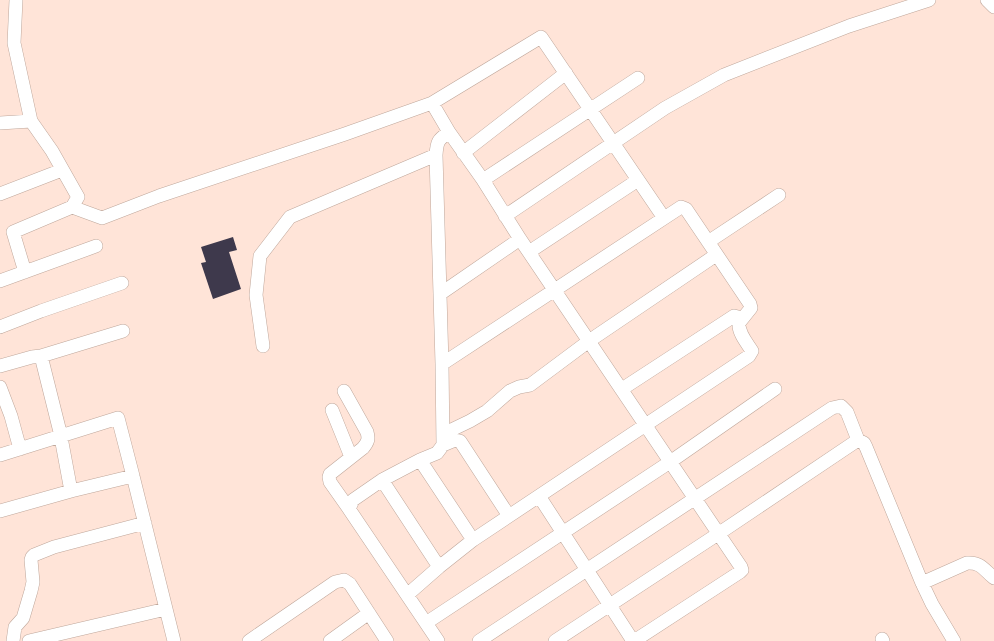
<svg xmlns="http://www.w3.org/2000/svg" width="994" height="641" font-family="'Varela Round',sans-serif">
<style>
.building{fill:#3e394c}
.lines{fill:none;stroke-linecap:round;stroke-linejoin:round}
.minor-casing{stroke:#bfa79b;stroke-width:14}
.minor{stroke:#fff;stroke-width:13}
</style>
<rect width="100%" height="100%" fill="#ffe4d8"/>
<path class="building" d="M233,237L237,250L229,252L241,289L213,299L201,263L206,262L201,247Z"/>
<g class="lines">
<defs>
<path id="minor" d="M16,0L14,43L31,121L52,151L78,197L72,207L13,232L25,272
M987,0L994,7
M432,103L449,132L483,180L520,239L741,567L742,570L740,572L634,641
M0,123L31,121
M463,153L566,73
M483,180L638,78
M0,194L62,170
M72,207L102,218L159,196L345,134L432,103L541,37L664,218
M505,216L665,108L724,75L849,26L929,0
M708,242L779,195
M529,252L638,180
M0,281L96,246
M440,294L520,239
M0,327L41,311L122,283
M263,346L256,295L260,256L290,217L436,155
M41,356L123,331
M0,366L32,357L41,356L60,432L71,491
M0,387L11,416L20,449
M622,389L734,316L742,318
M344,391L367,432C369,439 368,442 363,448L330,474L329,477L330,482L349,509
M332,410L351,457
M443,434L470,421L487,411L510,391L519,387L530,385L589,341L716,255
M443,445L455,440L460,441L509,516
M0,455L118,418L133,476
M420,460L473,540
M382,480L439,567
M539,496L633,641
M0,511L71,491L133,476L174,641
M922,583L967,563C981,562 984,570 994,578
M407,595L439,567L473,540L749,356L752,351C747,343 738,333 739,323L751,308L750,304L686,209L681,207L442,364
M426,623L670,462L775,389
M882,639L883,641
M13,641L15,627L23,618L31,591L33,582L31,560L32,557L34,555L54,547L145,523
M29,641L166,609
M249,641L335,582L344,580L350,584L387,641
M330,641L369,613
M438,641L349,509L353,500L382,480L420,460L437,453L443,445L442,364L436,155C437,141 438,140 449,132
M479,641L832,408L841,406L847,412L858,440
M555,641L718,534L858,440L864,443L866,447L922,583L932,604L954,641"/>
</defs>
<use href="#minor" class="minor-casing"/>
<use href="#minor" class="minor"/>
</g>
</svg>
